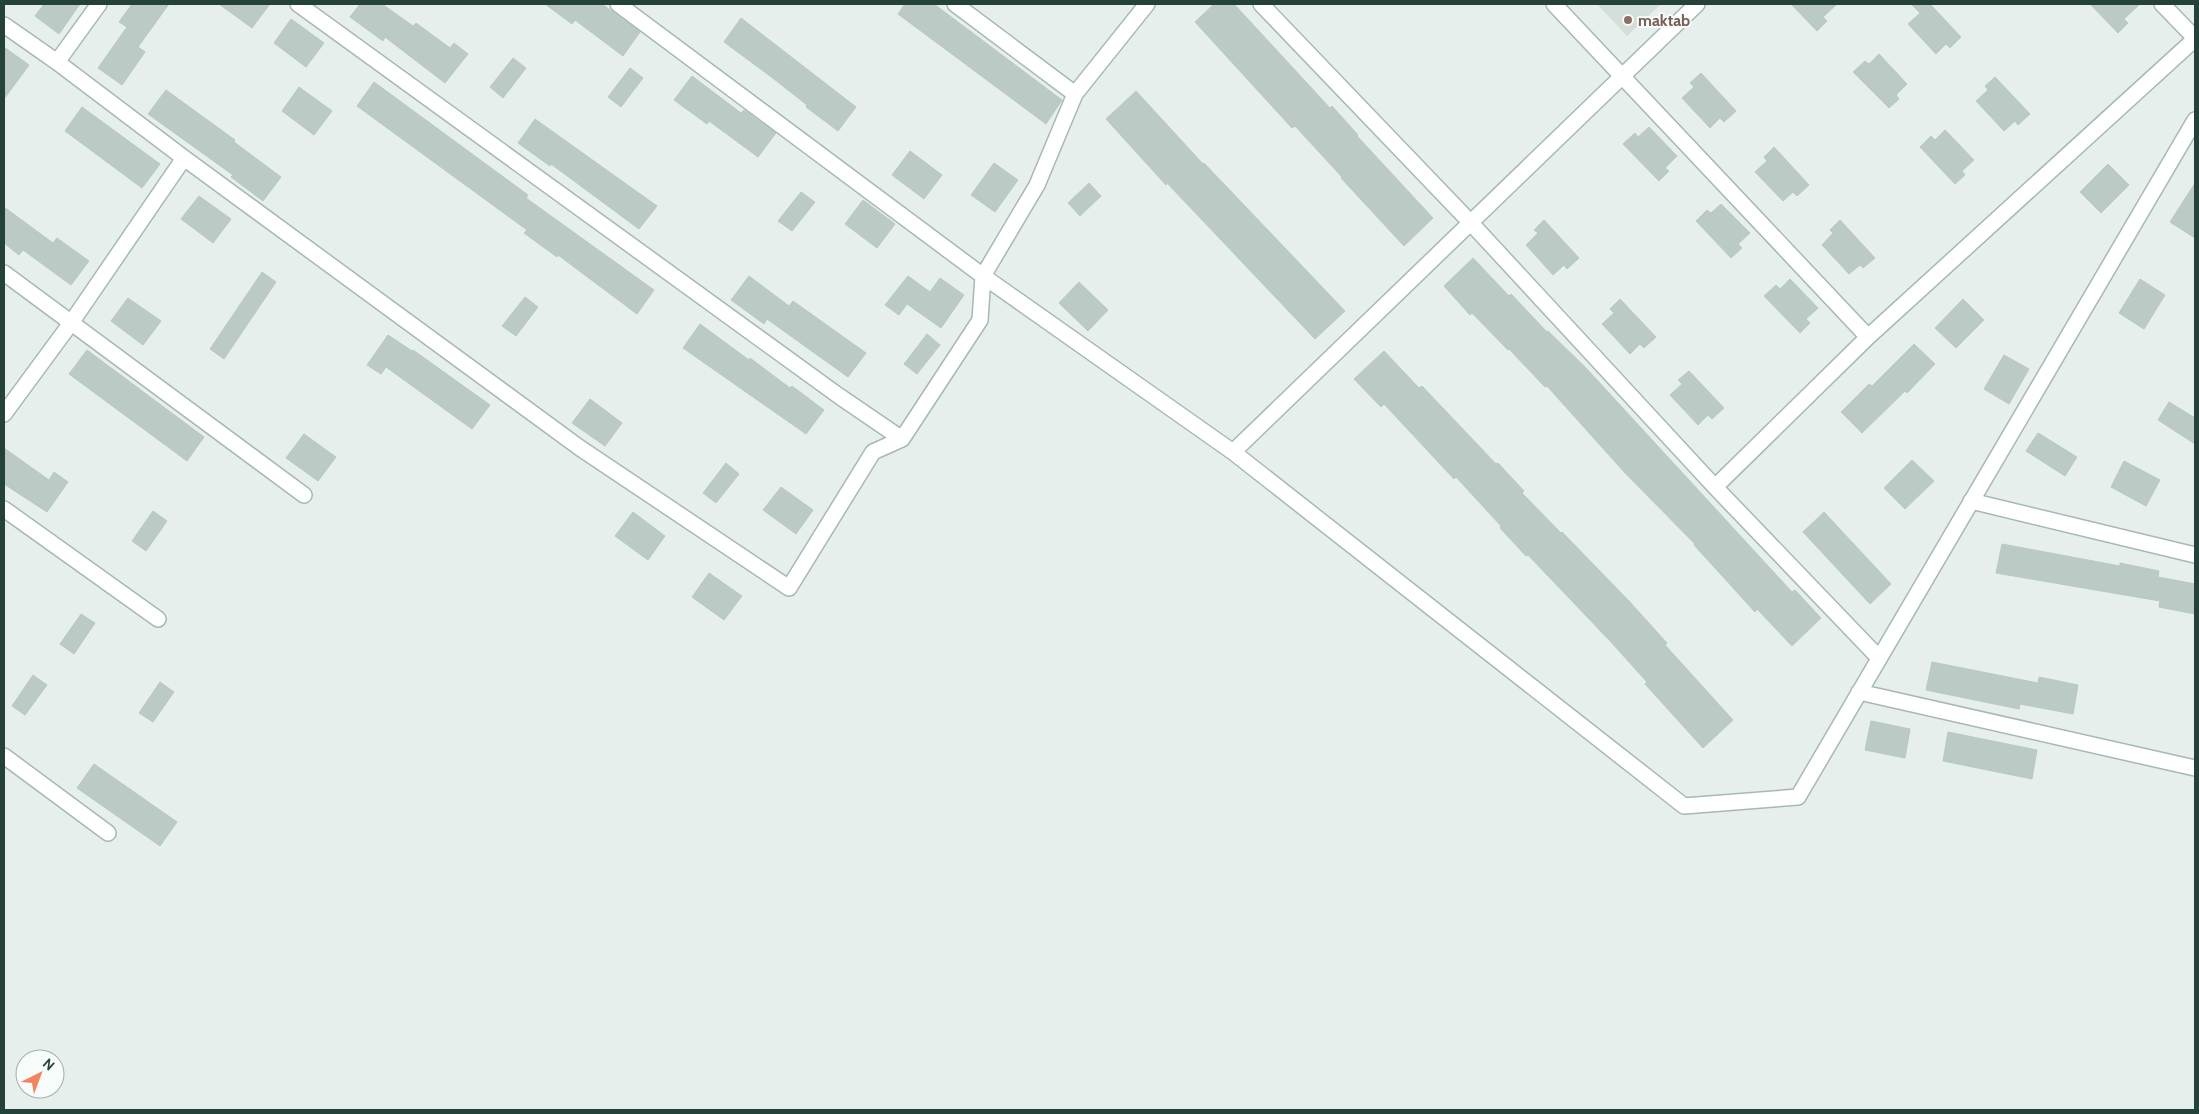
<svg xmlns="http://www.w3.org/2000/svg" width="2199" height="1114" font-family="Cabin,sans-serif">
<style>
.built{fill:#d4dfda}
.building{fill:#bbcac4;stroke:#b8c9c2}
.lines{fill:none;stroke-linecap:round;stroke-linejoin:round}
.street-casing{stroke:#a8b8b2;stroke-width:18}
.street{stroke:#fff;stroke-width:15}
.education-dot{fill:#8d6e63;stroke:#f7fbf9;stroke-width:2}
.labels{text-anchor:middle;stroke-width:4;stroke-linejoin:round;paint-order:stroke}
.education-label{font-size:16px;font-weight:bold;fill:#785e54;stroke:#f7fbf9;text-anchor:start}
</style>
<rect width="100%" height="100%" fill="#e6efeb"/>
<path class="built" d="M1597,4H1661L1627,36Z"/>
<path class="building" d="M44,4H80L59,34L35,16Z
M132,4H169L138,47L145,52L122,85L98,68L127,27L119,22Z
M219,4H270L252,28Z
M360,4H382L413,26L416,23L450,48L454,43L468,54L445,83L385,37L383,41L350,17Z
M545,4H602L640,32L623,56L575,20L572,24Z
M905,4H934L1062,100L1046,124L898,14Z
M1214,4H1234L1330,108L1332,106L1358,135L1357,136L1433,218L1404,246L1341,178L1342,177L1295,126L1292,128L1195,22Z
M1791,4H1837L1823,17L1827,21L1817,31Z
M1911,4H1930L1961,37L1950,48L1946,44L1936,54L1908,24L1920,13Z
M2090,4H2140L2124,19L2128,23L2118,33Z
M741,18L856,107L838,131L806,107L807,105L774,79L724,42Z
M291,19L324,43L306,67L274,43Z
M4,47L29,65L4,99Z
M1879,54L1907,84L1896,95L1899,99L1889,108L1853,72L1865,61L1869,64Z
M513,58L526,68L503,98L490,87Z
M630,68L643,78L621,107L608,97Z
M1701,73L1736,111L1724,122L1720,118L1710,128L1682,98L1694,87L1690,83Z
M692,76L741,113L744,110L776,133L758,157L709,121L707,124L674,100Z
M1995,77L2030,114L2018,125L2015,121L2004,131L1976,101L1988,90L1985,86Z
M374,82L528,195L526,198L654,290L637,314L558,255L557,257L524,233L527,230L357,106Z
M299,87L332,111L314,135L282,111Z
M166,90L235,140L234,142L281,177L263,201L231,177L233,175L148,114Z
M1136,91L1203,164L1204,163L1345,311L1315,339L1167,183L1166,185L1106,119Z
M82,107L160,164L142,188L65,131Z
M535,119L657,206L639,229L551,164L550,166L518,143Z
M1649,127L1677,156L1665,168L1669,171L1659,181L1623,144L1635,133L1638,137Z
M1945,130L1974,160L1962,171L1965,175L1955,184L1920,147L1931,136L1935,140Z
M1774,147L1809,185L1797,196L1793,192L1783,201L1755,172L1767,161L1764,157Z
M910,151L942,175L924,199L892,175Z
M994,163L1018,180L995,212L971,195Z
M2108,164L2129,185L2101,213L2080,192Z
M1089,183L1101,196L1080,216L1068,203Z
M2195,183V238L2170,222Z
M801,192L815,202L792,231L778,221Z
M199,196L231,219L213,243L181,219Z
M863,200L895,224L877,248L845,224Z
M1721,204L1750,233L1738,244L1742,248L1731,258L1696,221L1707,210L1711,213Z
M4,207L53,243L57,238L89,261L71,285L23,250L19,255L4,243Z
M1544,220L1579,258L1567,269L1564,265L1553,275L1526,245L1538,233L1534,230Z
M1840,220L1875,258L1863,268L1860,265L1849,274L1822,245L1833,233L1830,230Z
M1473,258L1509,296L1511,294L1547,332L1548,331L1586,368L1792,592L1795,590L1821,618L1792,646L1757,609L1755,612L1694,545L1695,544L1625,473L1547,386L1545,387L1509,349L1508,350L1472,313L1470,315L1444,286Z
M262,272L276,282L224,359L210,349Z
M749,276L789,306L793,301L866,353L848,377L767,319L764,324L731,300Z
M908,276L930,292L940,278L964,295L941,328L907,304L899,315L885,305Z
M1790,279L1818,308L1806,319L1810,323L1800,333L1764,296L1776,285L1780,289Z
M2140,279L2165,295L2144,329L2119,313Z
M1079,282L1108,310L1088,331L1059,303Z
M525,297L538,307L516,336L502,326Z
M128,298L161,321L143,345L111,321Z
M1620,299L1656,337L1644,348L1640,344L1630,354L1602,324L1614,313L1610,309Z
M1963,299L1984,320L1956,348L1935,328Z
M700,324L749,360L750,358L790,388L792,386L824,410L806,434L683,348Z
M927,334L940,345L917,374L904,364Z
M388,335L412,351L413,350L490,405L472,429L386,367L381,374L367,365Z
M1914,344L1935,364L1907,393L1905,391L1862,433L1841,412L1869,384L1872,386Z
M87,350L204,437L187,461L69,374Z
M1384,351L1419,388L1422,386L1496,464L1498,463L1524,491L1522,493L1561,533L1562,532L1628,600L1667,643L1665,645L1733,720L1703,748L1645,684L1647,682L1611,642L1528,555L1526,556L1500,528L1501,526L1456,477L1454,479L1384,404L1381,407L1354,379Z
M2004,355L2029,369L2009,404L1984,389Z
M1689,371L1724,408L1712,419L1708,415L1698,425L1670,395L1682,384L1678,380Z
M590,399L622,423L605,446L572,423Z
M2169,402L2195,418V444L2158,420Z
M2038,433L2077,457L2065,476L2026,451Z
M304,434L336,457L318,481L286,458Z
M4,448L49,480L54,472L68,482L47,512L4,484Z
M1912,460L1934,481L1905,509L1884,488Z
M2124,461L2160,480L2146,506L2111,487Z
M726,463L739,474L716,503L703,493Z
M781,487L813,510L796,534L763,510Z
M153,511L167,521L146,551L132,541Z
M633,512L665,536L648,560L615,536Z
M1824,512L1891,584L1870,604L1803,532Z
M2002,544L2120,566V563L2159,571L2158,577L2195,584V614L2159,607L2160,601L1996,573Z
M709,573L742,596L724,620L692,597Z
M81,614L95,623L74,654L60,644Z
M1932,662L2038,683L2039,677L2078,685L2073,714L2020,704L2019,709L1926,690Z
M33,675L47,685L25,715L12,706Z
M160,682L174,692L153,722L139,713Z
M1871,721L1910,729L1905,758L1865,750Z
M1948,732L2037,750L2032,779L1943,761Z
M94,764L177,822L160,846L77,788Z"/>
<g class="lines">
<defs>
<path id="street" d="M298,4L839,396L902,439
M618,4L983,276L1233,452L1684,806L1798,797L2195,120
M955,4L1075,94
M1261,4L1470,222L1715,487L1879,658
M1554,4L1868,337
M2162,4L2195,38
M4,25L57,62L184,158L580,448L789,588L873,452L902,439L980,320L983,276L1037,185L1075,94L1147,4
M57,62L99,4
M4,273L304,495
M4,414L71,323L184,158
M1233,452L1697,4
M1715,487L1868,337L2195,39
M1971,501L2195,555
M4,509L158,619
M1859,692L2195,768
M4,756L108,833"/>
</defs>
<use href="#street" class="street-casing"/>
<use href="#street" class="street"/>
</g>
<circle class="education-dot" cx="1628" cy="20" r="5"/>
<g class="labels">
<g class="education-label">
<text x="1638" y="26">maktab</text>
</g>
</g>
<rect width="2199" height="1114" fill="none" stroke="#24423a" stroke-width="10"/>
<g transform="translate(40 1074) rotate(42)"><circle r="24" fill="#f7fbf9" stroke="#a3b1ad"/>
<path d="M0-4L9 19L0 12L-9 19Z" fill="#f4845f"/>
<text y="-8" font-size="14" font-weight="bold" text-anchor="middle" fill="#24423a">N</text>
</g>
</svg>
